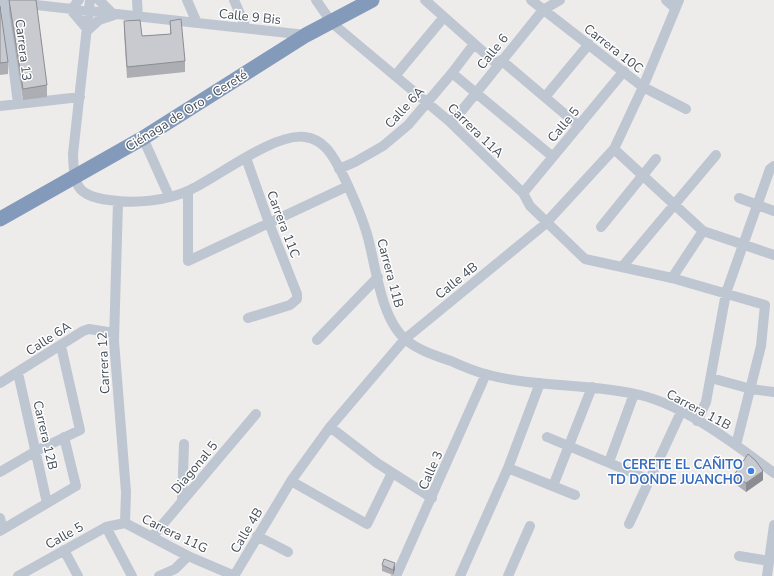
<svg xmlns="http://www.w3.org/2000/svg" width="774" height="576" font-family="'Nunito Sans',sans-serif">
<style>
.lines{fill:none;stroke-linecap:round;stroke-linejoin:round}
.minor{stroke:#bec6d1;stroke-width:10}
.highway{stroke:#839aba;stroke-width:15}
.wall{fill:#acaeb3}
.shaded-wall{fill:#8c8d92}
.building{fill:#c8cad0;stroke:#8c8d92}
.shop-dot{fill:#3f7fe0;stroke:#fff;stroke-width:1.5}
.labels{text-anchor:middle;stroke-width:3;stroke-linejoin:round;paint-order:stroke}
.street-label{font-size:13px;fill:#444d58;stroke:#fff}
.shop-label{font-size:13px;font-weight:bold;fill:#366cbe;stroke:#fff;text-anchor:end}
</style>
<rect width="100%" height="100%" fill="#eeebeb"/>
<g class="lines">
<path class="minor" d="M5,0L18,104
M79,0L71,10L88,30L99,20L114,15L99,0
M90,0L73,154C74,185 76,196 109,200C134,204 167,201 190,190C218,177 275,132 305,137C313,138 320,142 325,147C339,160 361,214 367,234C376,265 380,318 406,340C418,350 436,356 451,361C462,366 474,371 485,374C536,388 589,383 640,395C686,406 736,445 774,473
M137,0L138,18
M187,0L197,23
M234,0L246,28
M316,0L332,23L449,121L523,193L530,206L585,259L672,278L765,305L761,346L736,445
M425,0L497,64
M531,0L643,87L686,109
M666,0L675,8
M0,1L306,35
M501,60L579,126
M452,73L553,157
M395,76L444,17
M545,97L589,44
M0,106L80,97
M449,121L455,119L543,10L560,0
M143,138L169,196
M614,149L703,231L774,255
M246,158L269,223L297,294V299L290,305L248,318
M339,169L355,162L383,146L408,125L452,73L474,44
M188,191V261L348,186
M523,193L624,71
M739,198L774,211
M118,202L114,341L126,492L125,523
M601,227L656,159
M622,267L716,155
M672,278L703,231
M317,340L378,277
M18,373L47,503
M711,378L751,389L774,392
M0,383L83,331L89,329L114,333
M697,421L706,402L726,293L770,169L774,166
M330,427L377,463L432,498
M547,437L650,480
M609,462L634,394
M508,468L575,495
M0,472L36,451L80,430L61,346
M291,481L367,524L392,473
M553,486L592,387
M182,501L184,444
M0,518L3,529
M125,523L188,556L235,576
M629,524L681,412
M106,527L132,576
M0,531L76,486L64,437
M257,536L288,552
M152,537L256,414
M64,550L78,576
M739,556L769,561
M18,576L106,527L125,523
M159,576L175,569L188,556
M234,576L291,481L330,427L405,339L544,225L614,149L643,87L679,0
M396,576L486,374
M460,576L508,468L540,383
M508,576L530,526
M767,576L774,525"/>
<path class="highway" d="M0,219L143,138L306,35L372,0"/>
</g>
<path class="wall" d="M9,0L47,85V97L23,100L9,11Z
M0,6L8,62V74L0,75Z
M124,21L142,36L170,34V21L185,61V72L127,78L124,32Z
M734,475L763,480L746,492L734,483Z
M382,565L395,569L393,575L382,571Z"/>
<path class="shaded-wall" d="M763,471V480L746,492V483Z
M395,563V569L393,575V570Z"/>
<path class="building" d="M9,0H36L47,85L23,89Z
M0,6L8,62L0,63Z
M181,19L185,61L127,67L124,21L140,20L142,36L171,34L170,21Z
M748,454L756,461L763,471L746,483L734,475Z
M384,559L395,563L393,570L382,565Z"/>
<circle class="shop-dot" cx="751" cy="471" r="4"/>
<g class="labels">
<g class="street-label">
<text transform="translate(250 16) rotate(6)" y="5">Calle 9 Bis</text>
<text transform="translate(614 48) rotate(38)" y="5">Carrera 10C</text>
<text transform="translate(24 50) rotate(83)" y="5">Carrera 13</text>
<text transform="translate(492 51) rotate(-51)" y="5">Calle 6</text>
<text transform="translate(404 107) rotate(-47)" y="5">Calle 6A</text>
<text transform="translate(186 110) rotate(-32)" y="5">Ciénaga de Oro - Cereté</text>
<text transform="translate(563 124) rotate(-50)" y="5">Calle 5</text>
<text transform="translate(476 130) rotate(44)" y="5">Carrera 11A</text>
<text transform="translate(284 224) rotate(69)" y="5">Carrera 11C</text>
<text transform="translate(391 273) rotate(75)" y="5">Carrera 11B</text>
<text transform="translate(456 280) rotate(-39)" y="5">Calle 4B</text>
<text transform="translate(48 338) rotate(-33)" y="5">Calle 6A</text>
<text transform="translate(103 363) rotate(-93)" y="5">Carrera 12</text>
<text transform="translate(699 409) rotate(28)" y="5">Carrera 11B</text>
<text transform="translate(46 435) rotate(77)" y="5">Carrera 12B</text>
<text transform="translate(194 467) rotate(-50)" y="5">Diagonal 5</text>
<text transform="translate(430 470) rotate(-66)" y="5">Calle 3</text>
<text transform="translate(246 530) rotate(-59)" y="5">Calle 4B</text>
<text transform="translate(175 533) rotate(26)" y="5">Carrera 11G</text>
<text transform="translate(64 535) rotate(-29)" y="5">Calle 5</text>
</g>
<g class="shop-label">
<text x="743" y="469">CERETE EL CAÑITO<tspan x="743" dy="15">TD DONDE JUANCHO</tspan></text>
</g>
</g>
</svg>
